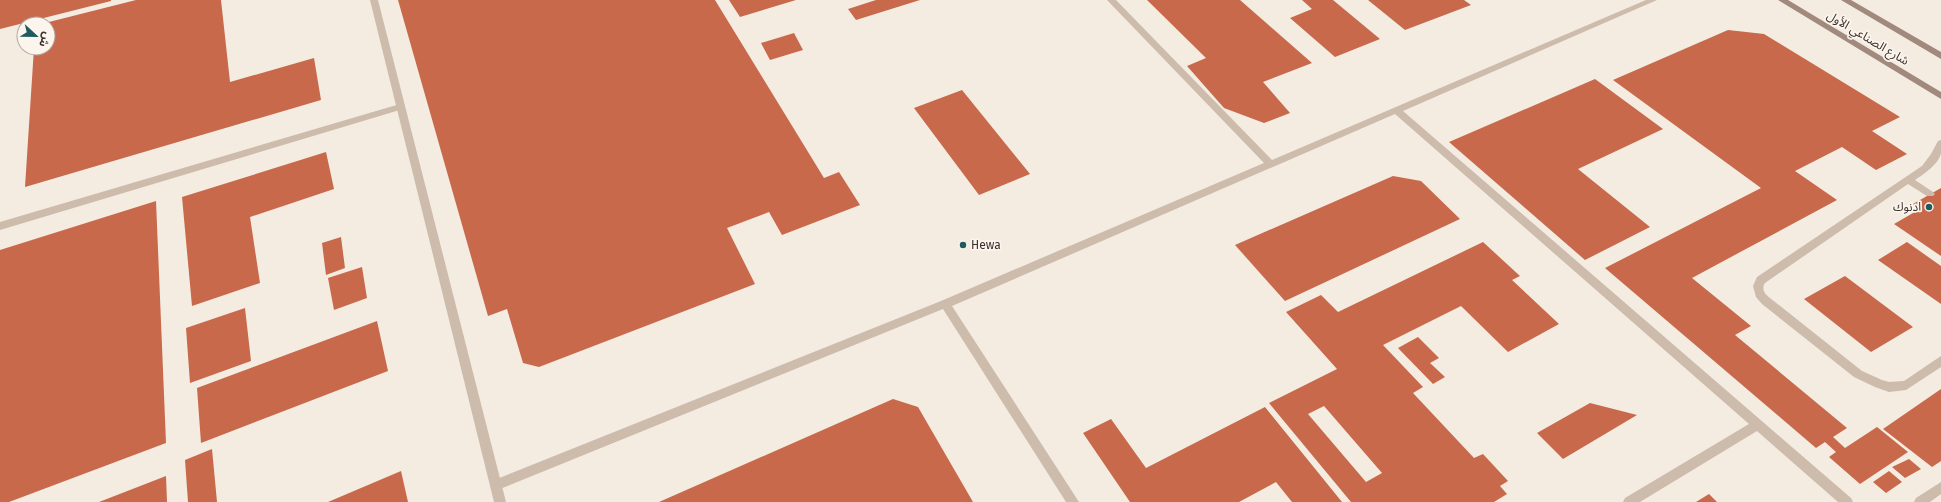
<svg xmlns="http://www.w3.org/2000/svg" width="1941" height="502" font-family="'Fira Sans','Noto Sans Arabic',sans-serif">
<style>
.building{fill:#c8694b;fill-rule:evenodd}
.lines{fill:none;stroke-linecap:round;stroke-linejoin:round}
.service{fill:#cdbbac;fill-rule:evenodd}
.minor{fill:#cdbbac;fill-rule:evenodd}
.secondary{fill:#a18a7d;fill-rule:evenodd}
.poi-dot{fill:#1f5a5e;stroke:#fbf5ee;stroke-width:1.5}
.labels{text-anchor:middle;stroke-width:3.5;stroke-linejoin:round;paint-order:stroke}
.street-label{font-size:12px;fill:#3b302b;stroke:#fbf5ee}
.poi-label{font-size:12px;fill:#3b302b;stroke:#fbf5ee;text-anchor:end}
</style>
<rect width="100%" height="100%" fill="#f4ebe1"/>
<path class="building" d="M0,0H111V1L0,29Z
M136,0H221L230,82L314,58L321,100L25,187L34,48H48V24L45,23Z
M398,0H715L824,178L839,172L860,205L782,235L769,212L727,228L755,284L539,367L523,363L507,309L488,316Z
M729,0H796L740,17Z
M876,0H920L856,20L848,9Z
M1147,0H1240L1312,63L1263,82L1290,113L1264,123L1224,108L1187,66L1206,58Z
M1302,0H1333L1380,39L1335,57L1290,18L1312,9Z
M1368,0H1464L1471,5L1405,30Z
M1728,30L1764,34L1900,117L1872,131L1907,154L1876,170L1842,147L1795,171L1837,200L1692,278L1751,326L1735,335L1847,428L1833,437L1845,448L1877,427L1908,452L1860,484L1829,457L1836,452L1825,442L1816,448L1605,268L1761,188L1613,80Z
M794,33L803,50L770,60L761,43Z
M1595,79L1663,129L1578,169L1650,227L1585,260L1449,142Z
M962,90L1030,174L979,195L914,108Z
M326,152L334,189L250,217L260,283L192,306L182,197Z
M1393,176L1421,181L1460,219L1285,301L1235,245Z
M1941,188V256L1894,224L1920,209L1913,204Z
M156,201L166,443L9,502H0V250Z
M341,237L345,268L326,275L322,243Z
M1483,242L1520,276L1512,280L1559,324L1508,352L1461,306L1383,345L1423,387L1413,393L1474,458L1483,454L1508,481L1500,486L1507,494L1494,502H1351L1269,403L1337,369L1286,312L1321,295L1338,312ZM1324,406L1382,473L1366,482L1308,414Z
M1907,242L1941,266V304L1878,260Z
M362,267L367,298L334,310L328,278Z
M1845,276L1913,327L1871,352L1804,299Z
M245,308L251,361L190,383L186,328Z
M377,321L388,371L201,443L197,388Z
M1418,337L1439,358L1430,363L1445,377L1433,384L1398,348Z
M1941,389V461L1932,467L1883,429Z
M893,399L918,407L973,502H659Z
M1590,403L1637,415L1563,459L1537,433Z
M1265,407L1342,502H1292L1276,482L1239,502H1130L1083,433L1111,419L1146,468Z
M212,449L217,502H188L185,460Z
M1909,459L1921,469L1905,478L1892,467Z
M401,471L408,502H328Z
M1889,471L1902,482L1886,493L1873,482Z
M166,476L167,502H99Z
M1709,494L1717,502H1696Z"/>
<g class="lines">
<path class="service" d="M1107,0H1116L1272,160L1646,0H1657L1403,111L1851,498L1853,502H1838L1757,431L1640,502H1623L1625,498L1749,424L1395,114L952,306L1079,502H1066L943,309L500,489L496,490L492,489L490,485L492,481L941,301L1264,163Z
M400,104L403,105L404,107L403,109L0,230V222Z
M1941,140C1941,144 1941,149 1941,153C1939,164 1924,174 1915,180L1933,192L1935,194L1933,196H1927L1908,184L1765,283C1761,289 1765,294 1770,298L1862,371L1882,380L1889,382L1904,381L1941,356V367L1906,390L1889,392L1875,387L1854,377L1762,304L1756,297L1753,286L1757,277L1922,166L1931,154L1938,141Z
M1941,482V494L1930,502H1914L1916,498Z"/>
<path class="minor" d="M370,0H378L506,502H494Z"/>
<path class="secondary" d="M1778,0H1788L1941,92V99Z
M1841,0H1851L1941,52V59Z"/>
</g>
<g class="poi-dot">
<circle cx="1929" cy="207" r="4"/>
<circle cx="963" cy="245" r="4"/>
</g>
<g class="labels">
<g class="street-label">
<text transform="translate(1868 38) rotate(31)" y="4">شارع الصناعي الأول</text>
</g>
<g class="poi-label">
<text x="1921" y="211">ادنوك</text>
<text x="971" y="249" text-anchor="start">Hewa</text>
</g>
</g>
<g transform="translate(36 36) rotate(112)"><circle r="19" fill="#fbf5ee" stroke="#aea6a0"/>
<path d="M0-3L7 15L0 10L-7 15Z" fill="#1f5a5e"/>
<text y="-6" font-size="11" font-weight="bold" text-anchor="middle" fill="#3b302b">ش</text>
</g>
</svg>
